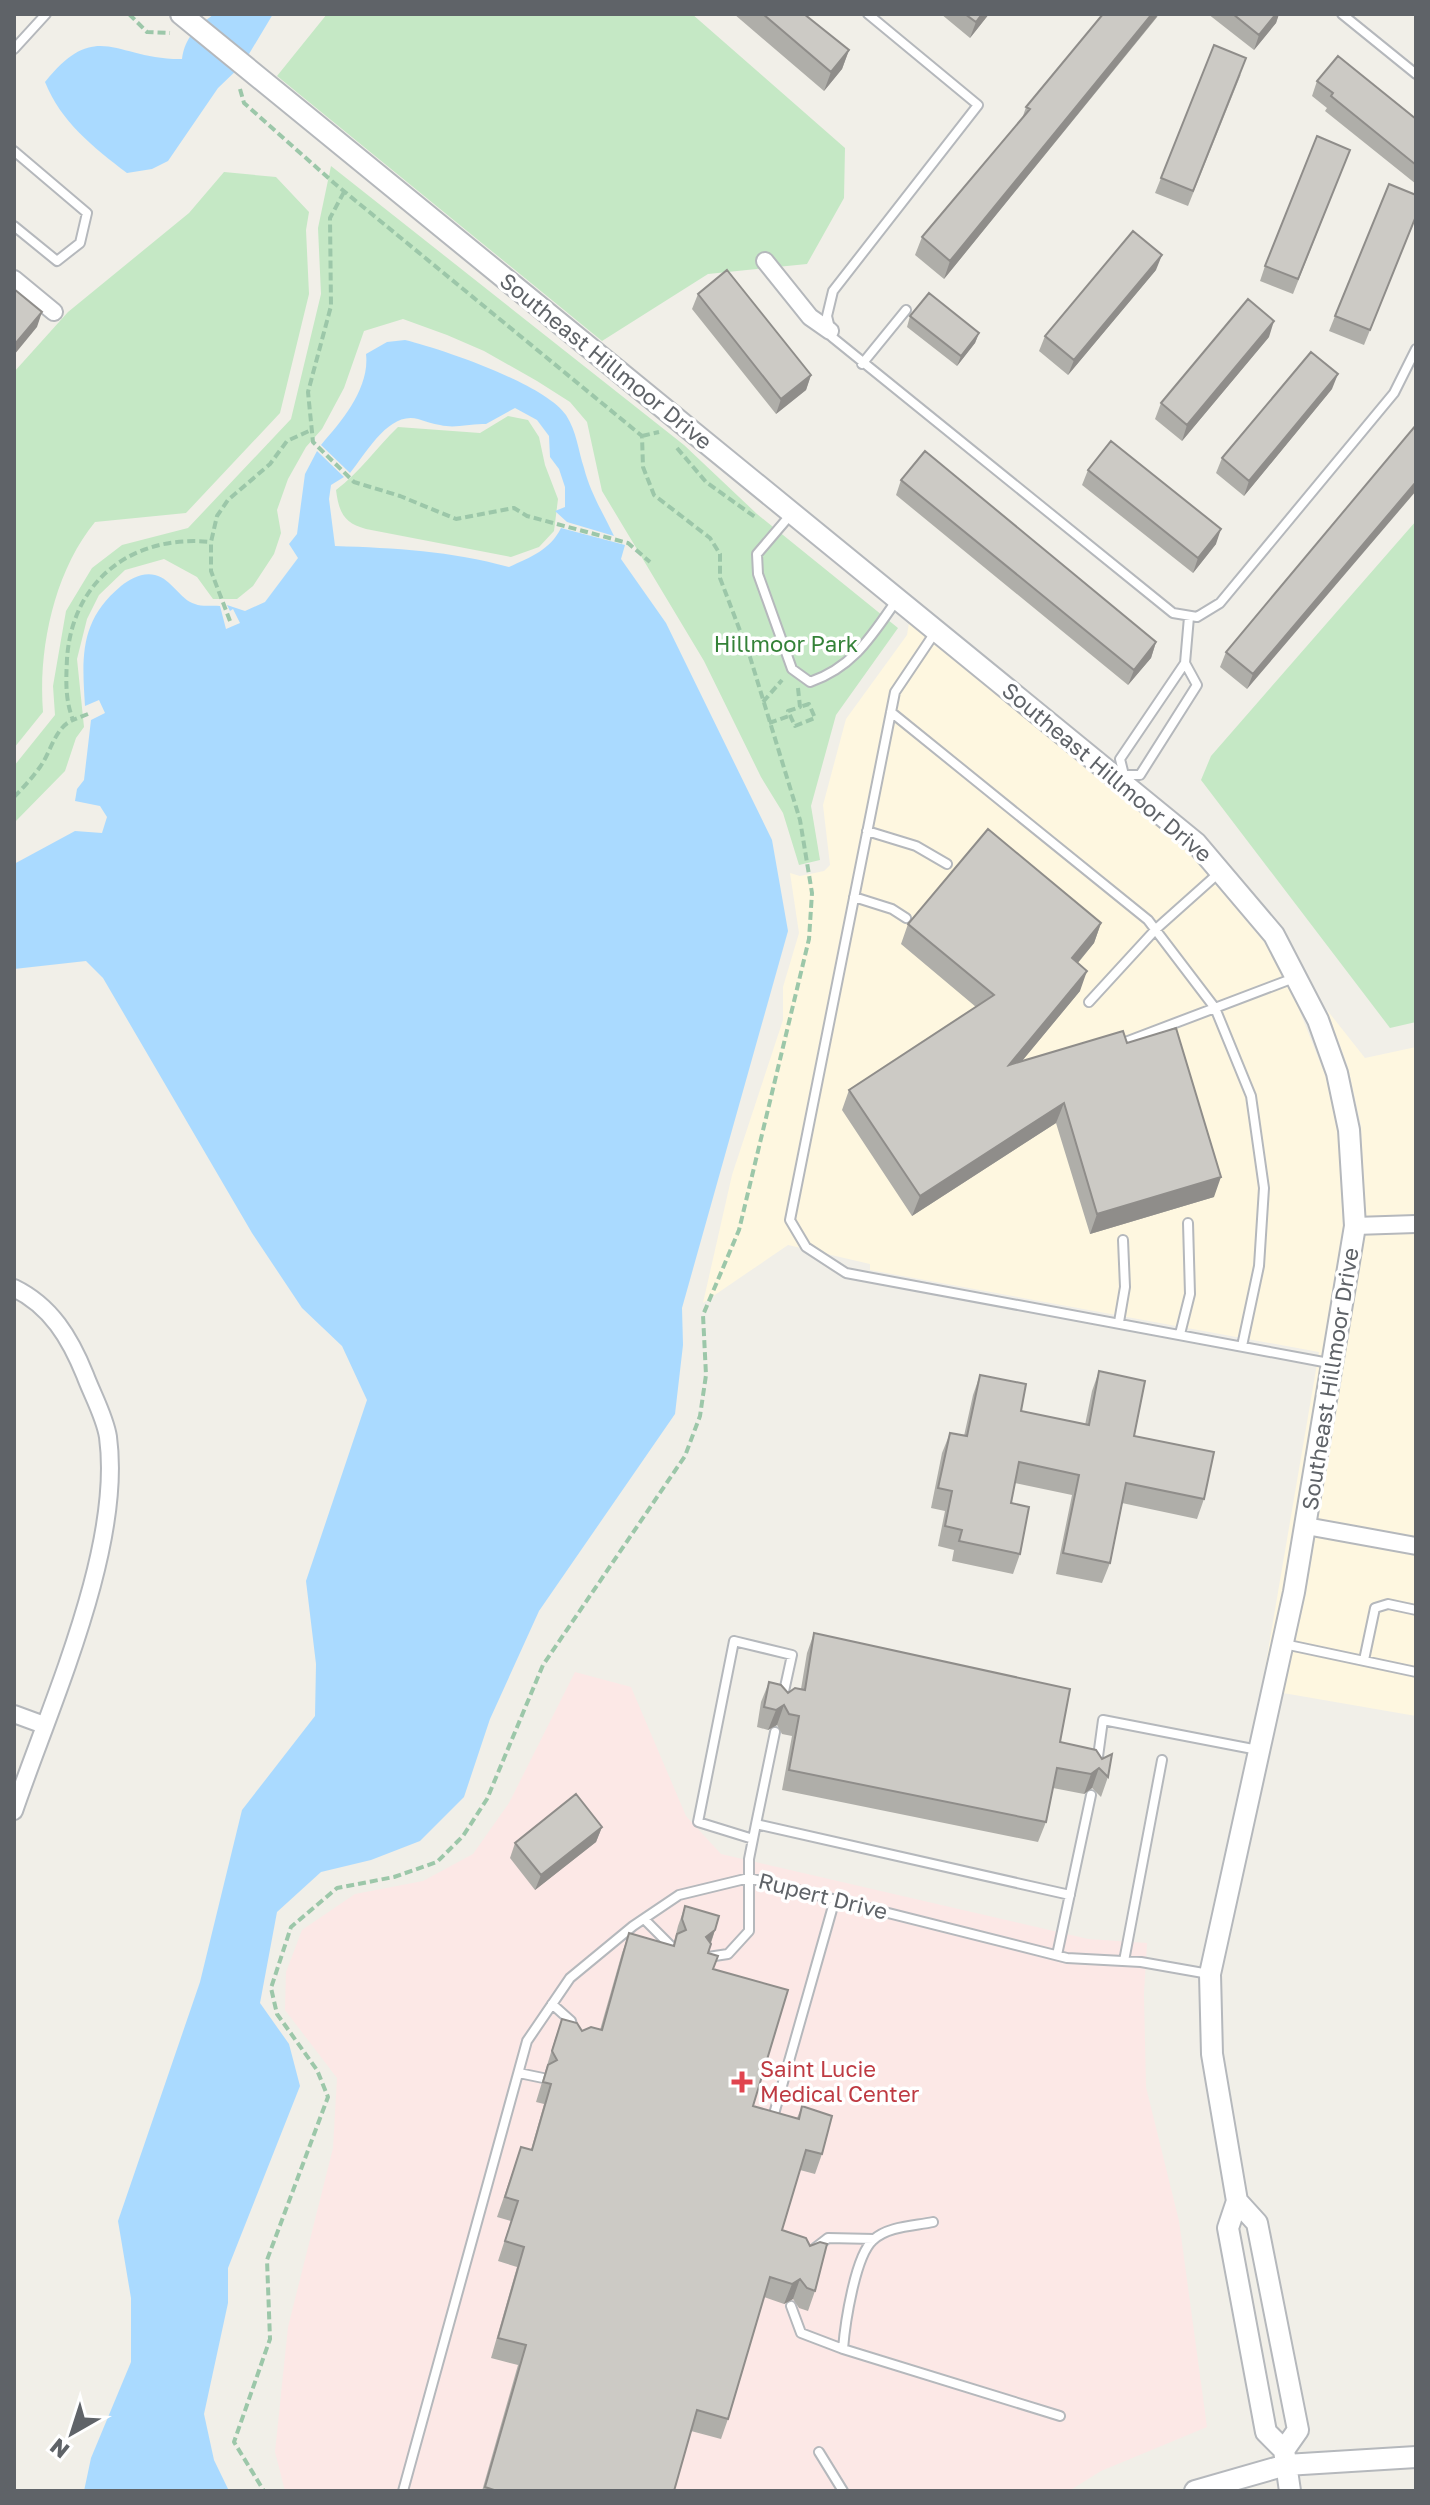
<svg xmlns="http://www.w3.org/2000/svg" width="1430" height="2505" font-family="'Golos Text',sans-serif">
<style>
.commercial{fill:#fef7e0}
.medical{fill:#fce8e6}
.green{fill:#c5e8c5}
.water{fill:#aadaff}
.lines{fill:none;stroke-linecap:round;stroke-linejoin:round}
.service-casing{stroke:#b5b8bc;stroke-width:12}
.minor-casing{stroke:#b5b8bc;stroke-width:20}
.tertiary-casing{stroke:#b5b8bc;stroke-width:24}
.path{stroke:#9cc7a9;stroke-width:4;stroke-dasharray:8 4;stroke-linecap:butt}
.service{stroke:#fff;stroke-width:8}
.minor{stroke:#fff;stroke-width:16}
.tertiary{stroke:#fff;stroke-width:20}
.wall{fill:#afaea9}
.shaded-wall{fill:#8f8d8a}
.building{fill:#cccac5;stroke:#8f8d8a;stroke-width:2}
.health-dot{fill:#e0444e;stroke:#fff;stroke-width:3}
.labels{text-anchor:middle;stroke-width:7;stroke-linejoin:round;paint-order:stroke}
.street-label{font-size:22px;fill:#5f6368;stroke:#fff}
.park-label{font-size:22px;fill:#348238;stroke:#fff}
.health-label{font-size:22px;fill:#be3a42;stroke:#fff;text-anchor:start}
</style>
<rect width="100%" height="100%" fill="#f1efe8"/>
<path class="commercial" d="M909,623L1188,852L1264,942L1288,982L1326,1077L1338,1133L1343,1227L1283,1591L1262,1686L1319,1352L870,1270V1264L788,1245L703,1303L732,1175L783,1020V987L799,933L790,873L800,876L824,871L830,865L823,805L846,719L907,635Z
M1327,1010L1365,1058L1416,1047V1716L1283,1693L1306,1593L1366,1226L1361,1126L1348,1067Z"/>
<path class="medical" d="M575,1672L631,1687L686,1816L721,1854L1088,1939L1147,1943L1144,1994L1146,2087L1179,2221L1207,2427L1101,2471L1069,2491H285L275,2452L288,2327L333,2148L337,2078L285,2010L286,1972L302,1930L355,1894L423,1881L473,1854L509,1803Z"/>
<path class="green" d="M327,14H692L845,148L844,198L807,264L708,274L602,341L277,76Z
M331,166L684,445L757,514L898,628L836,715L811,806L820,860L799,865L783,813L761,777L704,661L602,491L587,422L570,402L537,381L484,351L447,335L403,319L364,331L344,388L322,429L306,447L288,479L277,510L281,533L274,554L253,586L237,599H213L197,577L164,559L125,570L99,595L87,619L77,659L84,727L76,738L65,771L14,823V766L55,715L53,686L66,611L92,568L122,545L188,528L291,419L321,294L318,228Z
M224,172L276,177L309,212L306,230L309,294L280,413L186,513L95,522C54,572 38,649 43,712L14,748V372L68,312L189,213Z
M508,416L528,420L539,437L545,465L558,499L554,531L539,547L511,557L366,529C344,523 339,513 336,490C360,472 376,448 398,427L480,433Z
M1416,521V1022L1390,1028L1201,780L1211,756Z"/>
<path class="water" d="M214,14H273L243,64L218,88L168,161L152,169L127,173C93,147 61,122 45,82C97,17 116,60 182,59C185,37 197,27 214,14Z
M405,340C442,349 545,384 566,415C577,432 578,450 584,468C590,492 603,513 614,536L567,522L555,511L565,507V487L559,469L550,457L549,436L537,420L515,408L486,424C469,423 457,429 440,425C433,424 425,421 418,419C389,411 367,452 350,473L321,445C342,421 370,388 366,354L387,342Z
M317,451L344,477L331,485L329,499L335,546C396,548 450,551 509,567C531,557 550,550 561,528L625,545L621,559L666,623L772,840L788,931L682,1308L683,1345L675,1414L539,1611L490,1719L464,1797L420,1841L371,1860L321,1872L277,1912L260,2003L289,2044L300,2086L228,2268V2303L204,2414L214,2460L229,2491H84L91,2458L131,2362V2298L118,2221L200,1982L242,1810L315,1716L316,1664L306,1581L367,1400L342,1346L302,1308L252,1233L103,978L86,961L14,969V864L75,831L102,833L107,817L100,806L75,801L77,789L84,780L91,720L105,713L99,700L85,706C82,658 79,621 121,586C130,579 142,572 155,575C172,579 180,600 195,604C202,607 212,605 220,606L226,629L240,623L233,609L230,611L227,605L245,611L265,602L298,558L289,544L297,534L305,474Z"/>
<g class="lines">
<defs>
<path id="service" d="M868,14L978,105L833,291L827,316L832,337L1173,613L1197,617L1220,603L1394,393L1416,349
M1342,14L1416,74
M14,49L46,14
M14,151L87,213L80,243L57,261L14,226
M862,364L906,310
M792,513L757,554L758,574L792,669L810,682C853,667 871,637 896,601
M936,631L895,692L790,1220L806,1247L846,1273L1329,1363
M891,712L1148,920L1215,1008L1251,1096L1264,1188L1259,1266L1242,1346
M1124,775L1120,759L1185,663L1189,617
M1124,775H1140L1197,685L1185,663
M867,831L916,846L947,864
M854,897L892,909L906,918
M1089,1002L1156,929L1221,871
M1120,1044L1294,978
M1119,1322L1125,1287L1123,1240
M1180,1334L1190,1294L1188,1223
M1284,1644L1416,1672
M1364,1660L1375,1608L1388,1604L1416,1610
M775,1732L756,1824L1070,1895
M1097,1764L1103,1720L1258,1750
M753,1839L698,1822L734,1641L792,1655L783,1696
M644,1919L672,1947
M1057,1955L1091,1795
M708,1957L728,1954L749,1931V1859L756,1824
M1124,1961L1162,1760
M552,2004L571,2021L573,2029
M519,2073L543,2078
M774,2114L835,1899
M933,2222C914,2226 888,2226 873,2240C855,2256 845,2324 843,2349L1060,2416
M815,2248L828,2238L874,2239
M791,2306L801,2333L843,2349
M819,2452L843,2491
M403,2491L527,2041L570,1978L633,1926L679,1895L749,1878L1067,1958L1141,1962L1209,1974"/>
<path id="minor" d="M765,261L810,317L830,331
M14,279L54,312
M1355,1226L1416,1224
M14,1288C51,1306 70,1338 85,1375C92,1394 105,1417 108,1437C123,1548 50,1705 14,1811
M1306,1526L1416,1546
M14,1714L44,1725"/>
<path id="tertiary" d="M181,14L1196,843L1274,935L1318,1020L1337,1073L1349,1130L1355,1226L1294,1592L1210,1974L1212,2054L1237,2201L1228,2228L1266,2432L1284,2450L1290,2491
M1237,2201L1257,2223L1298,2430L1284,2450
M1195,2491L1286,2465L1416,2457"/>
</defs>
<use href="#service" class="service-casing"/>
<use href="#minor" class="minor-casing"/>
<use href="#tertiary" class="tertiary-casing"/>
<path class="path" d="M129,14L147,32L170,33
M240,89L244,103L334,183L642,436L643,467L654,495L710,538L720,554V578L750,657L800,820L812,893L809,939L739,1230L703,1315L706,1375L700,1416L685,1456L543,1665L487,1799L463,1836L437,1862L394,1877L337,1888L291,1927L271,1988L277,2014L317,2070L328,2097L267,2260L270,2339L234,2442L264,2491
M344,192L330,218L331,306L308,392L313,442L354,482L400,496L456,519L514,508L527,516L628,543L650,562
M642,436L659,432
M677,448L706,482L755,517
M230,621L211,571V542L217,516L228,500L270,464L287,441L309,431
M798,688L800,707L788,711L795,726L815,718L809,704L800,707
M763,702L782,680
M88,714L73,720C65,699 66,681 67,659C72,580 133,534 211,542
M769,723L789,716
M14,797C23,788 32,778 40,767C51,752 55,727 73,720"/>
<use href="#service" class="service"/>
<use href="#minor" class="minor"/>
<use href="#tertiary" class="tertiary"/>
</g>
<path class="wall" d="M734,14H804L849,50L842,69L824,91Z
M941,14H989L970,38Z
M1208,14H1279L1276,23L1254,50Z
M1158,16L944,279L915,255L922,237L1022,119L1026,107Z
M1241,74L1188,206L1155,193L1161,178Z
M1317,81L1416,119V184L1325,111L1327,108L1312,96Z
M1350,150L1293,294L1260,281L1265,266Z
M1416,217L1364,345L1329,331L1335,316Z
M1156,270L1068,375L1039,351L1045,336Z
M698,294L811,375L806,390L776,414L692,309Z
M910,316L979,333L975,343L957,366L907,327Z
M1269,337L1182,441L1155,419L1161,403Z
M1332,389L1244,496L1216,473L1222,458Z
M1416,425L1247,689L1220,667L1226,652Z
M1088,470L1216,544L1193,573L1082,485Z
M901,480L1156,642L1151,658L1128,685L896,495Z
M1101,923L1094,943L1078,963L1080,991L1022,1061L1127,1043L1214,1197L1090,1234L1056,1123L912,1216L842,1110L849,1090L976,1007L901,944L908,924Z
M1099,1371L1134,1436L1204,1499L1197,1519L1122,1503L1110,1563L1102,1583L1056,1574L1072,1495L1015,1483L1011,1503L1020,1554L1013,1574L952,1561L954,1550L938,1546L945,1511L931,1508L942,1453L950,1433L964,1436L973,1395L980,1375L1021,1411L1085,1425L1092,1391Z
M814,1633L1060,1742L1096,1750L1108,1777L1101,1797L1092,1788L1084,1794L1053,1788L1046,1822L1038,1842L782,1790L792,1736L782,1734L777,1725L768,1730L757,1727L761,1702L769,1682L788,1693L801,1689L807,1653Z
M602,1827L596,1842L535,1890L510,1858L515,1843Z
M685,1906L715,1930L708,1953L753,2106L797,2118L802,2106L822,2154L815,2174L800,2170L782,2230L815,2291L808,2311L799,2308L793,2299L784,2304L764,2297L728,2419L721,2439L691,2431L674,2491H482L518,2365L491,2358L517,2267L498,2261L511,2221L497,2217L521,2147L531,2150L544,2104L536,2102L555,2039L562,2019L582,2031L600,2030L622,1953L629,1933L673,1946L678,1926Z"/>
<path class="shaded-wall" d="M982,14H989L970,38L976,22Z
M1152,14H1159L944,279L950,261Z
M1276,14H1279L1276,23L1254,50L1259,35Z
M849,50L842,69L824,91L831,72Z
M1162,255L1156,270L1068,375L1074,360Z
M42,312L37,327L14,355L15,344Z
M1274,321L1269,337L1182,441L1187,425Z
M979,333L975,343L957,366L961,356Z
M1338,374L1332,389L1244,496L1249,481Z
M811,375L806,390L776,414L781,399Z
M1416,482V491L1247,689L1253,674Z
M1221,529L1216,544L1193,573L1198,558Z
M1156,642L1151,658L1128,685L1134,670Z
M1101,923L1094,943L1065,978L1072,958Z
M1087,971L1080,991L1002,1085L1009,1065Z
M1064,1103L1056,1123L912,1216L920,1196Z
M1221,1177L1214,1197L1090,1234L1097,1214Z
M784,1705L777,1725L768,1730L776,1710Z
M1099,1768L1092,1788L1084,1794L1091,1774Z
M602,1827L596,1842L535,1890L541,1875Z
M715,1930L708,1950L706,1937Z
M800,2279L793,2299L784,2304L792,2284Z"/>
<path class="building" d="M763,14H804L849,50L831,72Z
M965,14H982L976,22Z
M1103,14H1152L950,261L922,237L1030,109L1026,107Z
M1233,14H1276L1259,35Z
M1214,45L1246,58L1193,191L1161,178Z
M1338,56L1416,119V165L1331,96L1333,93L1317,81Z
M1317,136L1350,150L1298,279L1265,266Z
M1389,184L1416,195V216L1370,330L1335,316Z
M1133,231L1162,255L1074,360L1045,336Z
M727,270L811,375L781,399L698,294Z
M14,289L42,312L15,344L14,343Z
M929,293L979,333L961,356L910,316Z
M1248,299L1274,321L1187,425L1161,403Z
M1311,352L1338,374L1249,481L1222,458Z
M1416,425V482L1253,674L1226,652Z
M1111,441L1221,529L1198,558L1088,470Z
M925,451L1156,642L1134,670L901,480Z
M988,829L1101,923L1072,958L1087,971L1009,1065L1123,1031L1127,1043L1176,1028L1221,1177L1097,1214L1064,1103L920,1196L849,1090L994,995L908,924Z
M1099,1371L1145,1381L1134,1436L1214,1452L1204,1499L1126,1483L1110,1563L1063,1553L1079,1475L1019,1462L1011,1503L1029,1507L1020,1554L959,1541L962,1530L945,1526L952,1491L938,1488L950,1433L967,1436L980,1375L1026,1384L1021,1411L1089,1425Z
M814,1633L1070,1689L1060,1742L1096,1750L1102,1759L1112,1754L1108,1777L1099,1768L1091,1774L1057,1768L1046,1822L789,1770L799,1716L789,1714L784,1705L776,1710L764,1707L769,1682L781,1685L788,1693L795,1688L805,1690Z
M576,1794L602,1827L541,1875L515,1843Z
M685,1906L719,1916L715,1930L706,1937L711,1944L708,1953L718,1956L713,1969L788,1990L753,2106L799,2119L802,2106L832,2116L822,2154L806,2150L782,2230L806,2238L810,2246L820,2242L827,2244L815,2291L807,2288L800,2279L792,2284L770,2277L728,2419L697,2410L674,2491H497L485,2487L526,2345L498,2338L524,2247L505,2241L518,2201L505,2197L521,2147L532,2150L551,2084L543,2082L548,2065L557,2060L552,2051L562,2019L577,2023L582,2031L591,2027L602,2030L629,1933L674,1946L677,1934L686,1930L682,1919Z"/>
<path class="health-dot" d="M738 2070h8v8h8v8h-8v8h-8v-8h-8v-8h8z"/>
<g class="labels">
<g class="street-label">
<text transform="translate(606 361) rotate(39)" y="8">Southeast Hillmoor Drive</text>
<text transform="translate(1107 772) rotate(40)" y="8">Southeast Hillmoor Drive</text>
<text transform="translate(1330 1379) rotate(-81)" y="8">Southeast Hillmoor Drive</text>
<text transform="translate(823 1896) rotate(14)" y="8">Rupert Drive</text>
</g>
<g class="park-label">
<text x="786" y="652">Hillmoor Park</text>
</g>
<g class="health-label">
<text x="760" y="2077">Saint Lucie<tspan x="760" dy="25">Medical Center</tspan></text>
</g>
</g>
<rect width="1430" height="2505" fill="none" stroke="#5f6368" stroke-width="32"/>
<g transform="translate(72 2433) rotate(219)" stroke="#ffffff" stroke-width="6" paint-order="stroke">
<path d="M0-6L14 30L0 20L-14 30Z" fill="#5f6368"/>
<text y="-12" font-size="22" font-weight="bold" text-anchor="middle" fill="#5f6368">N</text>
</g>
</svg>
